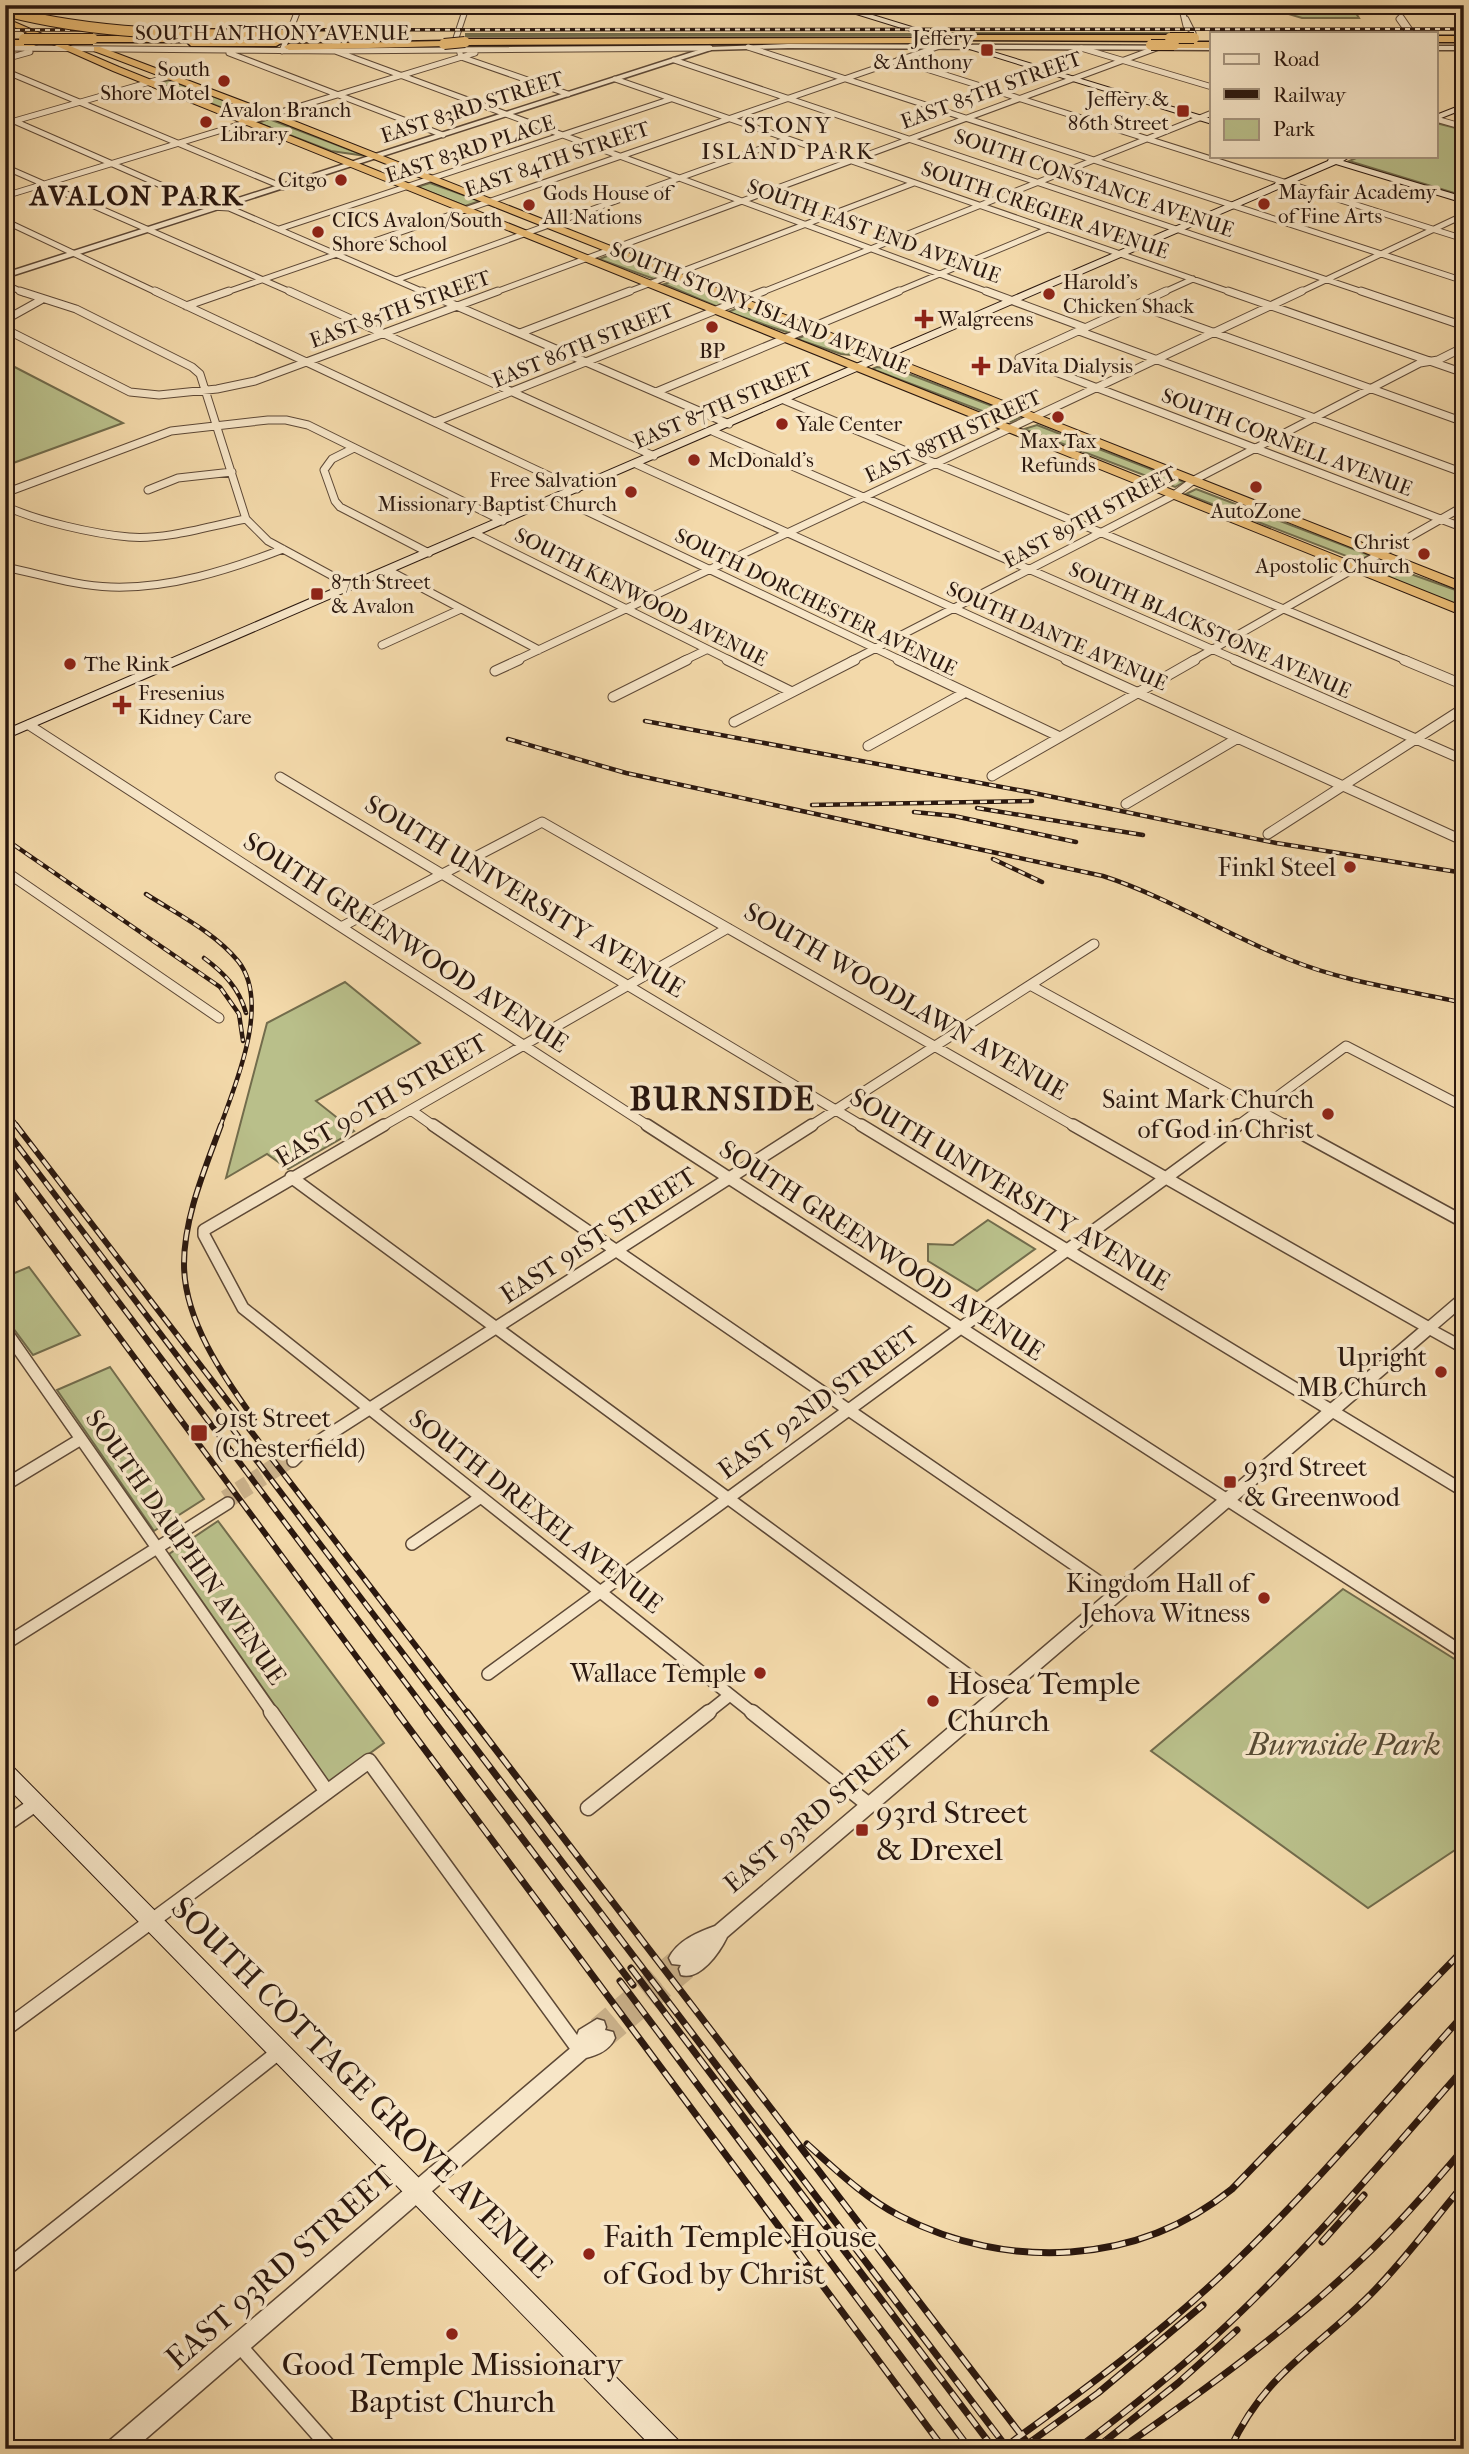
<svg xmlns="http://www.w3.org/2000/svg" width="1469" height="2454" font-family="'IM FELL French Canon',serif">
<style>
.green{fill:#b9bf8a;stroke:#726c4c;stroke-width:2}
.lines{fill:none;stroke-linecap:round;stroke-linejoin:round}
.minor-tunnel{stroke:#cbb28b;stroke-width:11;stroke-dasharray:11 5;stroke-linecap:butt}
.tertiary-tunnel{stroke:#cbb28b;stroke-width:19;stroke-dasharray:19 10;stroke-linecap:butt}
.minor-far4-casing{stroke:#5d4836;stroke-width:7}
.minor-far3-casing{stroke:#5d4836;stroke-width:9}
.minor-far2-casing{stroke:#5d4836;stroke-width:11}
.minor-far1-casing{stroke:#5d4836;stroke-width:14}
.minor-casing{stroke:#5d4836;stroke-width:17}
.tertiary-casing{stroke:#5d4836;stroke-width:3}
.secondary-casing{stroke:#2b180f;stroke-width:2}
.trunk-casing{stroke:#2b180f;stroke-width:2}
.motorway-casing{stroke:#2b180f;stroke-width:3}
.minor-far4{stroke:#f7e6c8;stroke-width:5}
.minor-far3{stroke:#f7e6c8;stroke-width:7}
.minor-far2{stroke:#f7e6c8;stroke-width:9}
.minor-far1{stroke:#f7e6c8;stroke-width:11}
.minor{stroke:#f7e6c8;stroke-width:14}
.tertiary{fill:#f7e6c8;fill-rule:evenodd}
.secondary{fill:#f7e6c8;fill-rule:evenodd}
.trunk{fill:#eabc75;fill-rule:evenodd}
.motorway{fill:#eabc75;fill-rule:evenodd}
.rail-far3-casing{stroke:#2b180f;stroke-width:3.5}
.rail-far2-casing{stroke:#2b180f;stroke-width:4.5}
.rail-far1-casing{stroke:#2b180f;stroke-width:6}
.rail-casing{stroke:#2b180f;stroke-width:7}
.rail-far3{stroke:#f7e6c8;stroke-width:2;stroke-dasharray:5;stroke-linecap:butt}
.rail-far2{stroke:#f7e6c8;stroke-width:2.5;stroke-dasharray:7;stroke-linecap:butt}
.rail-far1{stroke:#f7e6c8;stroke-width:3.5;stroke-dasharray:11;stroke-linecap:butt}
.rail{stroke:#f7e6c8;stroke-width:4.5;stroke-dasharray:14;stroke-linecap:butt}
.motorway-bridge-casing{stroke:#2b180f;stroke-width:12;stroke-linecap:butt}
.motorway-bridge{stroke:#eabc75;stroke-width:10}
.poi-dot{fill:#8f2418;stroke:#f7e6c8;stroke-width:2.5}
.labels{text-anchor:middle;stroke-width:7;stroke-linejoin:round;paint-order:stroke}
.far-street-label{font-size:21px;fill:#2b180f;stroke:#f7e6c8}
.far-poi-label{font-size:21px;fill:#2b180f;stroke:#f7e6c8;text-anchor:start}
.far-neighbourhood-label{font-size:23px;letter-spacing:2px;fill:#2b180f;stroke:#f7e6c8}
.poi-label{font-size:26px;fill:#2b180f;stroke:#f7e6c8;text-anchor:end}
.street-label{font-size:26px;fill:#2b180f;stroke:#f7e6c8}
.far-district-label{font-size:28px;font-weight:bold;letter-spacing:2px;fill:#2b180f;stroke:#f7e6c8}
.near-poi-label{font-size:32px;fill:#2b180f;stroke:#f7e6c8;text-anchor:start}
.near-park-label{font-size:32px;font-style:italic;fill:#564a34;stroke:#f7e6c8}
.near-street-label{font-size:32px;fill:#2b180f;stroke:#f7e6c8}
.district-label{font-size:33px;font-weight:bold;letter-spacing:2px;fill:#2b180f;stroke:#f7e6c8}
</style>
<rect width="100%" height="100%" fill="#f3d9aa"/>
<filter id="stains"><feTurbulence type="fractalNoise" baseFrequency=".00286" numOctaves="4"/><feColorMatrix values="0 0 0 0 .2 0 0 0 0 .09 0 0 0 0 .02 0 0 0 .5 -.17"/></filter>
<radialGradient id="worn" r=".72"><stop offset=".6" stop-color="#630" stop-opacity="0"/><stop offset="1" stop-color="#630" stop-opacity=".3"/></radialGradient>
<path class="green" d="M1265,7H1352L1359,18H1302Z
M931,33H1184L1177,36Z
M466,34H912L917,35L515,36H466Z
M716,44L701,47H464L465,45Z
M169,80L260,114L248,118L159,83Z
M269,119L366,156L331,151L258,123Z
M1436,123L1464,130V196L1349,161L1361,156H1436Z
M430,183L480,201L465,206L417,187Z
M610,255L666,275L654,279L599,259Z
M673,281L732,301L718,307L664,284Z
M740,307L801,328L789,333L728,312Z
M808,334L873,357L841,354L797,339Z
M5,362L123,423L5,466Z
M877,367L901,371L1021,417L1011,422L872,369Z
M1037,425L1184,482L1175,487L1024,429Z
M1196,489L1369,555L1359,561L1186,494Z
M1380,563L1464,593V608L1369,570Z
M345,982L420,1043L316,1101L354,1131L288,1169L267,1154L226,1178L267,1023Z
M988,1220L1035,1249L977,1291L928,1261V1244L953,1245Z
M29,1267L80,1335L33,1355L5,1317V1277Z
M110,1367L204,1499L154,1531L57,1390Z
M218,1521L384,1743L329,1783L169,1554Z
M1343,1589L1464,1665V1844L1368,1908L1151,1751Z"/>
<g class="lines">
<path class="minor-tunnel" d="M224,1496L289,1454
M228,1503L293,1461"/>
<path class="tertiary-tunnel" d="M597,2027L678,1958
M606,2038L688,1969"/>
<defs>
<path id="minor-far4" d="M467,5L456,38L461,57L568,94
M1181,5L1186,26
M1409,33L1399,19L1401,17L1412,33
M1183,38L1193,33L1186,19
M748,47L1464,281
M5,48L335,51L710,48
M1081,48L1212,87
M282,51L300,5
M335,51L991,293
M229,53L443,135
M5,59L30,52
M674,60L1366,293
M898,60L1464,239
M5,71L283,187
M615,79L1233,293
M5,117L211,207L229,208L426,293
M1436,119L1464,127
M11,122L171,76
M5,167L293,293
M5,196L475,53
M5,221L158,293
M279,229L671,99
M396,280L788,139
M5,284L24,293
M224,293L940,46
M493,293L1162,46
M625,293L914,183
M760,293L1212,113
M894,293L1048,229
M1162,293L1193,279
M1298,293L1464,215"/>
<path id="minor-far3" d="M20,291L76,309L192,367L200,374L246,519L268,541L351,586
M155,291L577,489
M289,291L654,456
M422,291L729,424
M986,291L1086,328
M1228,291L1464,373
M1361,291L1464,326
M1137,305L1464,422
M186,306L229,291
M5,320L41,300
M5,329L130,392L159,395L217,389L255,381L498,291
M1079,331L1464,473
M520,333L630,291
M1019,358L1464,528
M1019,358L1166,291
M656,392L899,291
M784,400L1408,661
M435,422L764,291
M712,431L1239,661
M354,448L332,459L324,470L335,501L340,507L429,553
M636,464L1070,661
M148,490L178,478L232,472
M5,493L171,431L268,420H286L308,425L503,521
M557,497L902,661
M5,506C37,521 94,534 129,537C167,540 209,526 246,519
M474,533L731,661
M5,567C40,574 75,586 111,587C169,589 229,570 283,549
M388,570L539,650
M382,645L461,609
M515,661L1302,291
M683,661L706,650
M851,661L1174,495L1194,480L1420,363L1438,360L1464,347
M1192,661L1464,506"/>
<path id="minor-far2" d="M727,660L792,692
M898,660L1060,737
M1066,660L1464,841
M1235,660L1464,760
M1404,660L1464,685
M495,671L519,660
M613,697L687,660
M734,722L855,660
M29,725L650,1127
M868,746L964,693
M992,776L1195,660
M280,777L864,1127
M1126,804L1238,738
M1268,834L1464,708
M5,871L219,1018
M341,927L542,822L1076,1127
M1030,985L1289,1127
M411,1110L435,1127
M381,1127L728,928
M809,1127L1094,944
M1236,1127L1346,1046L1464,1107"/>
<path id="minor-far1" d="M384,1125L204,1230V1235L243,1308L754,1714
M433,1125L1117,1594
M647,1125L1464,1653
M861,1125L1464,1491
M1073,1125L1429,1328L1464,1298
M1286,1125L1464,1222
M291,1177L997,1696
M5,1330L273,1714
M293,1461L302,1452L812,1125
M5,1485L81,1439
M412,1544L481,1497
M5,1644L228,1503
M488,1674L1238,1125
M706,1714L730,1695"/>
<path id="minor" d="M271,1712L327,1792
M752,1712L869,1805
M588,1808L709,1712
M5,1825L37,1803
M5,2029L369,1761L580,2051
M5,2269L280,2051
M239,2345L331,2449"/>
<path id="tertiary" d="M788,44L1212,46V50L788,48L711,50L5,278V273L708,47Z
M1436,46H1464V50H1436Z
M1429,1323L1464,1342V1354L1430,1335L727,1937C720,1952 700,1981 681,1975L679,1969L681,1965L672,1964L669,1958C677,1941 698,1932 715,1926L1424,1324Z
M597,2019L604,2021L606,2027L605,2030L613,2032L615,2038C610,2050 598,2055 586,2058L134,2449H106L109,2441L573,2046L579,2030Z"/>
<path id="secondary" d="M827,5H840L1212,119V124Z
M1464,104V109L1436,120V115Z
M1351,156L1343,161L1464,197V203L1336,164L5,739V730L1328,161L1329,158Z
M5,1764L12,1766L679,2441L683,2449H654L5,1785Z"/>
<path id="trunk" d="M5,18L119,67L1464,607V616L113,71L5,23Z
M94,47H100L274,113L1464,583V592L268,117L94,51Z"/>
<path id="motorway" d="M942,35H1170L1175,38L1170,41L945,40L940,37Z
M203,36L207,40H276L281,43L276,46H191L187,42H93L88,39L93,36Z
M1436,36H1464V42H1436Z
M935,38L938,39V43L465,45L460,42L465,39Z
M5,40H34L39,43L34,46H5Z
M444,41L449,44L447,46L289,50L284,47L289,44Z
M1212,42V48H1174L1169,45L1174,42Z"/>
</defs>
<use href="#minor-far4" class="minor-far4-casing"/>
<use href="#minor-far3" class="minor-far3-casing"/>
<use href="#minor-far2" class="minor-far2-casing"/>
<use href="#minor-far1" class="minor-far1-casing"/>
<use href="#minor" class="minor-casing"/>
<use href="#tertiary" class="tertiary-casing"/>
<use href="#secondary" class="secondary-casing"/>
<use href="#trunk" class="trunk-casing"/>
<use href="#motorway" class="motorway-casing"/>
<use href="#minor-far4" class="minor-far4"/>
<use href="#minor-far3" class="minor-far3"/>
<use href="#minor-far2" class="minor-far2"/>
<use href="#minor-far1" class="minor-far1"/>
<use href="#minor" class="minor"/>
<use href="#tertiary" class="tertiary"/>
<use href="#secondary" class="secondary"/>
<use href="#trunk" class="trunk"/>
<use href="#motorway" class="motorway"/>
<defs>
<path id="rail-far3" d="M5,30L1464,29"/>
<path id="rail-far2" d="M645,721L1029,792L1276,843L1464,873
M508,739L626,773L1103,876C1168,897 1225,934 1288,959C1344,982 1405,990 1464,1003
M812,805L1032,801
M977,808L1143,835
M914,812L954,816L1076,842
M14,845L220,987L239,1014L243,1041
M993,859L1042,882
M146,894C177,914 214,932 238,961C271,1002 236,1083 220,1127
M204,958C224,973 239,988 246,1013
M5,1110L18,1127"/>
<path id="rail-far1" d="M16,1125L468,1714
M221,1125C205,1169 184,1217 184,1264C184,1320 223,1376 254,1419
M5,1129L449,1714
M5,1151L429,1714
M5,1183L399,1714"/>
<path id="rail" d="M397,1712L944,2449
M427,1712L633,1985
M448,1712L1008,2449
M467,1712L1032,2449
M631,1968L994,2449
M620,1981L970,2449
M807,2144C836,2170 865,2198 900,2216C1007,2271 1137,2266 1232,2189L1464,1949
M1322,2242L1364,2195
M1013,2441C1088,2387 1162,2332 1229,2268C1312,2189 1387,2100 1464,2014
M1022,2448L1098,2393L1203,2305
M1077,2449C1124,2413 1170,2377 1213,2338C1304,2255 1383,2160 1464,2068
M1095,2449L1178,2383L1237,2330
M1120,2449C1205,2390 1289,2329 1363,2258C1399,2224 1432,2186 1464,2148
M1230,2449C1265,2373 1314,2351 1370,2295C1404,2261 1433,2221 1464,2184"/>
</defs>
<use href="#rail-far3" class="rail-far3-casing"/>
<use href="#rail-far2" class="rail-far2-casing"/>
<use href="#rail-far1" class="rail-far1-casing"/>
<use href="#rail" class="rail-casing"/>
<use href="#rail-far3" class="rail-far3"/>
<use href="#rail-far2" class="rail-far2"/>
<use href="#rail-far1" class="rail-far1"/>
<use href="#rail" class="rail"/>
<defs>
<path id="motorway-bridge" d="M5,11C100,36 196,35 294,35
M1170,38H1194
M24,39H93
M935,41H957
M444,44L465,42
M1151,45H1174"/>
</defs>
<use href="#motorway-bridge" class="motorway-bridge-casing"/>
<use href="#motorway-bridge" class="motorway-bridge"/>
</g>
<g class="poi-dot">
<rect x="980" y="43" width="14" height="14" rx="3.5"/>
<circle cx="224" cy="81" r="7"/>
<rect x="1176" y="104" width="14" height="14" rx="3.5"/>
<circle cx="206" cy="122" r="7"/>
<circle cx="341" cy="180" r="7"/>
<circle cx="1264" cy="204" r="7"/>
<circle cx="529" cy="205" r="7"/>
<circle cx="318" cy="232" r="7"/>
<circle cx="1049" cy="294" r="7"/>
<path d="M920.5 308.5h7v7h7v7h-7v7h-7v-7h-7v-7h7z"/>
<circle cx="712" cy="327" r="7"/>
<path d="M977.5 355.5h7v7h7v7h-7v7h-7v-7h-7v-7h7z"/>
<circle cx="1058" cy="417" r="7"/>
<circle cx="782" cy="424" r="7"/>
<circle cx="694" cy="460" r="7"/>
<circle cx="1256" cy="487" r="7"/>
<circle cx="631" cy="492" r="7"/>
<circle cx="1424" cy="554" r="7"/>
<rect x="310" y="587" width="14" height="14" rx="3.5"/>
<circle cx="70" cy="664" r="7"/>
<path d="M118.5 694.5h7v7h7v7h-7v7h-7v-7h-7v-7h7z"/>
<circle cx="1350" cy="867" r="7"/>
<circle cx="1328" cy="1114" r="7"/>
<circle cx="1441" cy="1372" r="7"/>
<rect x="190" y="1424" width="18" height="18" rx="3.5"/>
<rect x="1223" y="1475" width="14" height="14" rx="3.5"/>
<circle cx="1264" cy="1598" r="7"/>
<circle cx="760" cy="1673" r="7"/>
<circle cx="933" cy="1701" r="7"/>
<rect x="855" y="1823" width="14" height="14" rx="3.5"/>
<circle cx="589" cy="2254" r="7"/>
<circle cx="452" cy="2334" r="7"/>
</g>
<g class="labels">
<g class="far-street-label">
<text x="272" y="40">SOUTH ANTHONY AVENUE</text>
<text transform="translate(991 90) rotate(-20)" y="7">EAST 85TH STREET</text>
<text transform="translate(472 107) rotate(-18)" y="7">EAST 83RD STREET</text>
<text transform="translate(470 149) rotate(-18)" y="7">EAST 83RD PLACE</text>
<text transform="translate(557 159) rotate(-19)" y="7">EAST 84TH STREET</text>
<text transform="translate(1094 183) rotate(19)" y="7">SOUTH CONSTANCE AVENUE</text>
<text transform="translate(1045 210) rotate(19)" y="7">SOUTH CREGIER AVENUE</text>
<text transform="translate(874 231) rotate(20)" y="7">SOUTH EAST END AVENUE</text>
<text transform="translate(760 308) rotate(22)" y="7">SOUTH STONY ISLAND AVENUE</text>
<text transform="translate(400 309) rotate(-20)" y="7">EAST 85TH STREET</text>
<text transform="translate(583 345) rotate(-22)" y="7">EAST 86TH STREET</text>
<text transform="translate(723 405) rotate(-23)" y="7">EAST 87TH STREET</text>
<text transform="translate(953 436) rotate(-25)" y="7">EAST 88TH STREET</text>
<text transform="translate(1287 442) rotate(21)" y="7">SOUTH CORNELL AVENUE</text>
<text transform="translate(1090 517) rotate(-28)" y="7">EAST 89TH STREET</text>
<text transform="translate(641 597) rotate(27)" y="7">SOUTH KENWOOD AVENUE</text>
<text transform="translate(816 602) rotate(26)" y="7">SOUTH DORCHESTER AVENUE</text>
<text transform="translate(1210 630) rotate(24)" y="7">SOUTH BLACKSTONE AVENUE</text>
<text transform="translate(1057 636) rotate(24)" y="7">SOUTH DANTE AVENUE</text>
</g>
<g class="far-poi-label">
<text x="973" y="45" text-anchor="end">Jeffery<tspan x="973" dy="24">&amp; Anthony</tspan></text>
<text x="210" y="76" text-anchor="end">South<tspan x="210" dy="24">Shore Motel</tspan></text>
<text x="1169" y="106" text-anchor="end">Jeffery &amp;<tspan x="1169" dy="24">86th Street</tspan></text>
<text x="220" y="117">Avalon Branch<tspan x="220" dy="24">Library</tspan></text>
<text x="327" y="187" text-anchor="end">Citgo</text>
<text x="1278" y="199">Mayfair Academy<tspan x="1278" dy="24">of Fine Arts</tspan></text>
<text x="543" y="200">Gods House of<tspan x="543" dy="24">All Nations</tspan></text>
<text x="332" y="227">CICS Avalon/South<tspan x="332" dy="24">Shore School</tspan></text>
<text x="1063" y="289">Harold's<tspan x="1063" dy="24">Chicken Shack</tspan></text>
<text x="938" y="326">Walgreens</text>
<text x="712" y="358" text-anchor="middle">BP</text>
<text x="997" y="373">DaVita Dialysis</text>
<text x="796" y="431">Yale Center</text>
<text x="1058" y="448" text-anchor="middle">Max Tax<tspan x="1058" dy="24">Refunds</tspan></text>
<text x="708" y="467">McDonald's</text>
<text x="617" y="487" text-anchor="end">Free Salvation<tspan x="617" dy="24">Missionary Baptist Church</tspan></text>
<text x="1256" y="518" text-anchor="middle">AutoZone</text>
<text x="1410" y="549" text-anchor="end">Christ<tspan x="1410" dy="24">Apostolic Church</tspan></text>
<text x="331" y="589">87th Street<tspan x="331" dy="24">&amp; Avalon</tspan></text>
<text x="84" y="671">The Rink</text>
<text x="138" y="700">Fresenius<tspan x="138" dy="24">Kidney Care</tspan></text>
</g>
<g class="far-neighbourhood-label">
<text x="788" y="133">STONY<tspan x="788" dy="26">ISLAND PARK</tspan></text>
</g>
<g class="poi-label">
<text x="1336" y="876">Finkl Steel</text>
<text x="1314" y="1108">Saint Mark Church<tspan x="1314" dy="30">of God in Christ</tspan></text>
<text x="1427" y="1366">Upright<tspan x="1427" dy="30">MB Church</tspan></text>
<text x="215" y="1427" text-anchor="start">91st Street<tspan x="215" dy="30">(Chesterfield)</tspan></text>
<text x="1244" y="1476" text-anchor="start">93rd Street<tspan x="1244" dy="30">&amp; Greenwood</tspan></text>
<text x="1250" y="1592">Kingdom Hall of<tspan x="1250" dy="30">Jehova Witness</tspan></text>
<text x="746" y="1682">Wallace Temple</text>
</g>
<g class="street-label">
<text transform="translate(525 896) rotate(31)" y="9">SOUTH UNIVERSITY AVENUE</text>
<text transform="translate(406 942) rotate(33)" y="9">SOUTH GREENWOOD AVENUE</text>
<text transform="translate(906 1001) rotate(30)" y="9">SOUTH WOODLAWN AVENUE</text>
<text transform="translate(381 1100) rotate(-30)" y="9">EAST 90TH STREET</text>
<text transform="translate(1010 1189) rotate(31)" y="9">SOUTH UNIVERSITY AVENUE</text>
<text transform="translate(598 1235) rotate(-33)" y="9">EAST 91ST STREET</text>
<text transform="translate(882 1250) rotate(33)" y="9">SOUTH GREENWOOD AVENUE</text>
<text transform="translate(818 1402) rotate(-36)" y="9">EAST 92ND STREET</text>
<text transform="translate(536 1511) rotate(38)" y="9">SOUTH DREXEL AVENUE</text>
<text transform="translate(186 1547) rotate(55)" y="9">SOUTH DAUPHIN AVENUE</text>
<text transform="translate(818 1811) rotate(-40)" y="9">EAST 93RD STREET</text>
</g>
<g class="far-district-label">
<text x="137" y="205">AVALON PARK</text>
</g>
<g class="near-poi-label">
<text x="947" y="1694">Hosea Temple<tspan x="947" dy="37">Church</tspan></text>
<text x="876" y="1823">93rd Street<tspan x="876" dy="37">&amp; Drexel</tspan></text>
<text x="603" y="2247">Faith Temple House<tspan x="603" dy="37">of God by Christ</tspan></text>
<text x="452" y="2375" text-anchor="middle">Good Temple Missionary<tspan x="452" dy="37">Baptist Church</tspan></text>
</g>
<g class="near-park-label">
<text x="1344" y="1755">Burnside Park</text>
</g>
<g class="near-street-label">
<text transform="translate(362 2087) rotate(45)" y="11">SOUTH COTTAGE GROVE AVENUE</text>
<text transform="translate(280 2267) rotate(-41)" y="11">EAST 93RD STREET</text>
</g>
<g class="district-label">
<text x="723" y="1110">BURNSIDE</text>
</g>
</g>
<rect width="1469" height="2454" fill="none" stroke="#f3d9aa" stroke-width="28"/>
<rect x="7" y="7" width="1455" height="2440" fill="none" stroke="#2b180f" stroke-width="3.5"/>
<rect x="14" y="14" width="1441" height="2426" fill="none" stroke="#2b180f" stroke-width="2"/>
<rect x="1210" y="32" width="228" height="126" fill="#f7e6c8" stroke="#a5947e" stroke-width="2"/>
<rect x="1224" y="54" width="35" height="10" fill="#f7e6c8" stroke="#a5947e" stroke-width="2"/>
<text x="1273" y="66" font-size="21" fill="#2b180f">Road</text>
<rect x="1224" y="89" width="35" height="10" fill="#2b180f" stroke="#a5947e" stroke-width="2"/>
<text x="1273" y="102" font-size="21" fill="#2b180f">Railway</text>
<rect x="1224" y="119" width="35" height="21" fill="#b9bf8a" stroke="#a5947e" stroke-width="2"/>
<text x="1273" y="136" font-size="21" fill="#2b180f">Park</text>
<rect width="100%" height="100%" filter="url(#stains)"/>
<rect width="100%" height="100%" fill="url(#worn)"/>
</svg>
